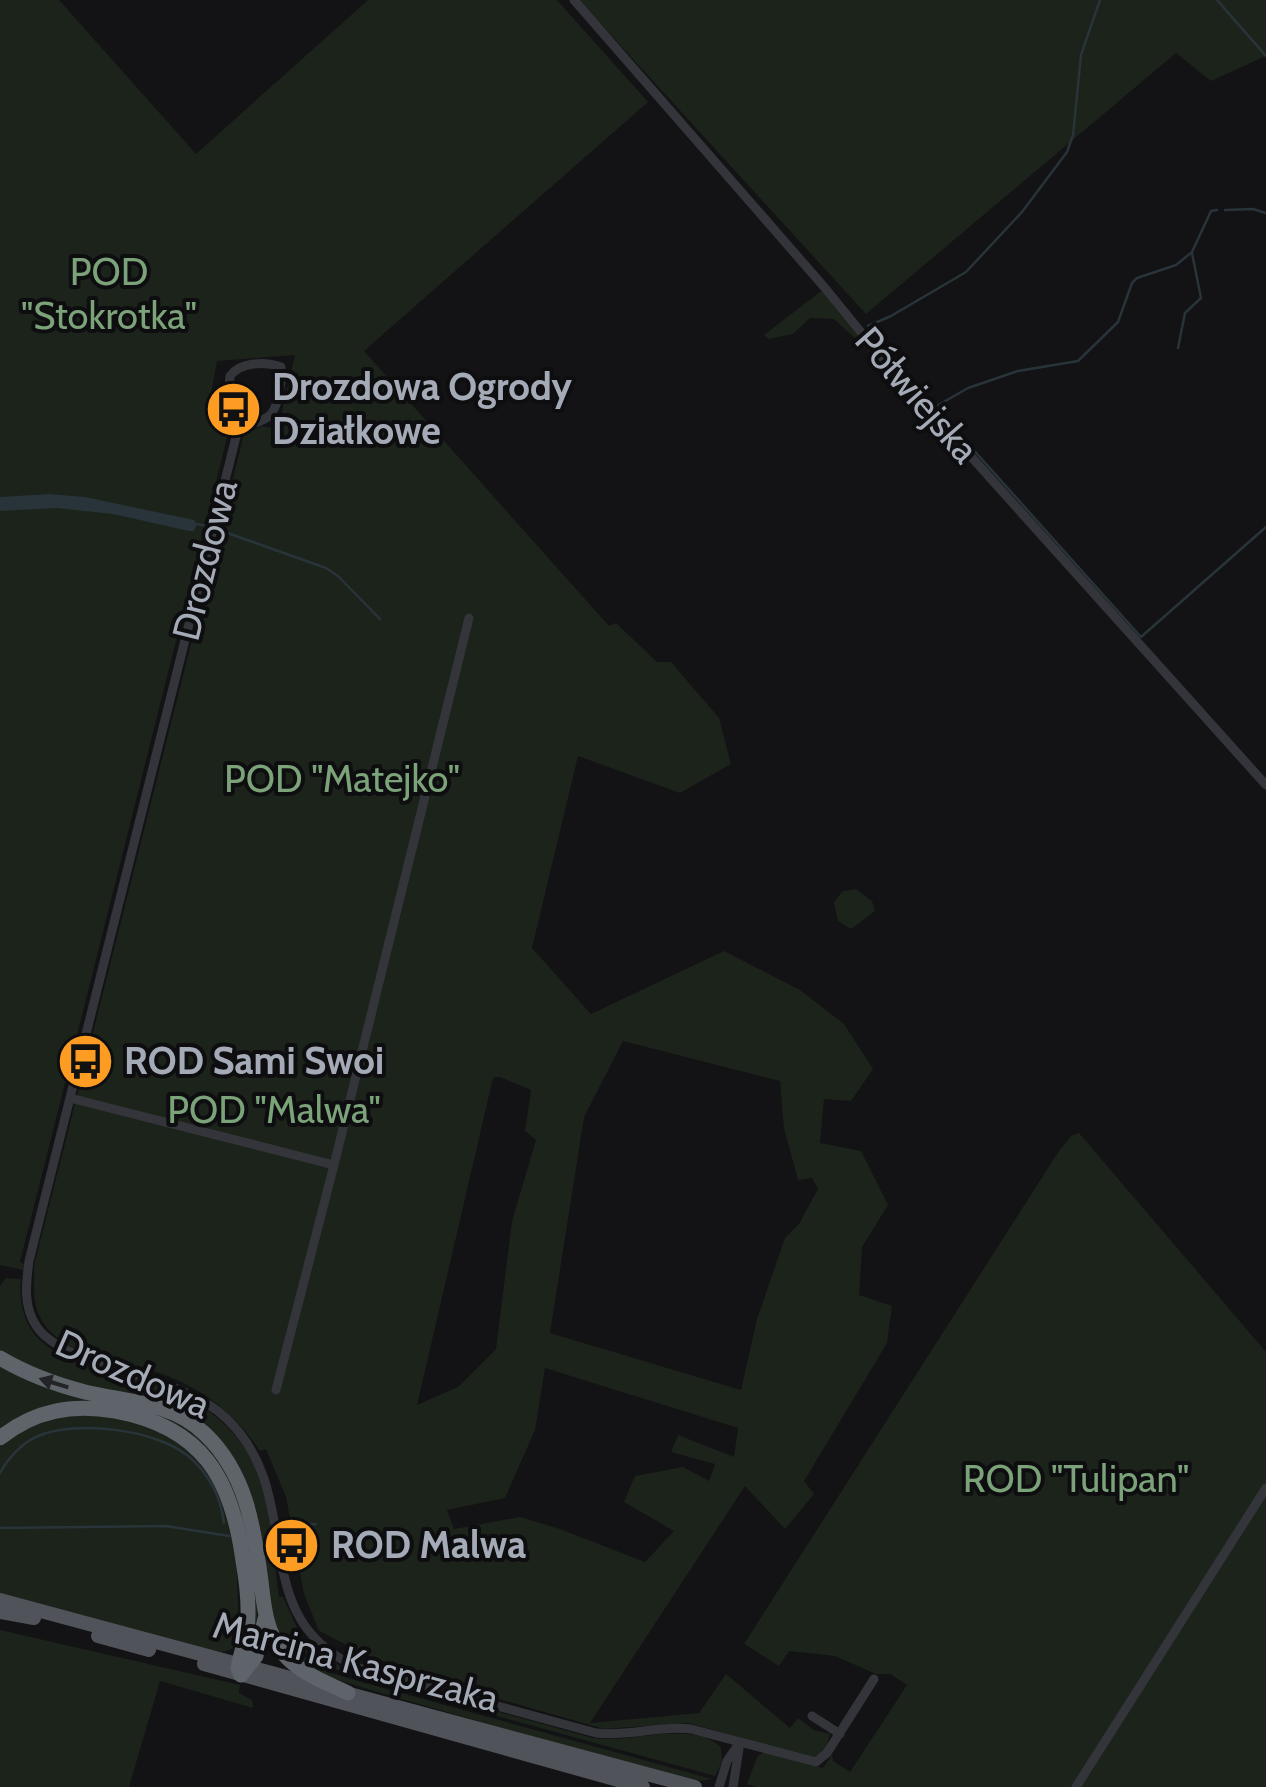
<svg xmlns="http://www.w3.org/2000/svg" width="1266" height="1787" font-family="Cabin,sans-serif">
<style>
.green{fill:#1b231b;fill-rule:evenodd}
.water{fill:#283439}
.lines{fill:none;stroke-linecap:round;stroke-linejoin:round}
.stream{stroke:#283439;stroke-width:2.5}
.street{stroke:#34353a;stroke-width:9}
.primary{stroke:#505359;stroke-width:14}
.highway{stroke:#5f646b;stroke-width:15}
.oneway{fill:#222427}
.labels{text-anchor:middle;stroke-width:8;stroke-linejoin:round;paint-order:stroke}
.park-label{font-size:38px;fill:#7ba279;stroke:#0e0e10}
.poi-label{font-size:38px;font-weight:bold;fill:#a4abb6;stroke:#0e0e10;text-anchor:start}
.street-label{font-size:38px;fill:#a4abb6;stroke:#0e0e10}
</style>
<rect width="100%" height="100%" fill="#131315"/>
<path class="green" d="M0,0H59L196,154L368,0H557L648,102L364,351L609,626L616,623L657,662H671L719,718L731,764L680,793L578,756L532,948L591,1014L724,951L800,990L844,1024L873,1069L851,1101L824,1099L820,1143L861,1151L888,1205L862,1247L859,1295L892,1306L887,1343L804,1481L814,1494L785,1529L745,1486L590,1723L699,1713L726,1674L790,1728L798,1718L814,1730L830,1734L825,1751L816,1759L689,1723L604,1729L443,1683L364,1654L319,1631L304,1594L286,1497L266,1449L260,1451C236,1415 206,1391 165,1375C127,1360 63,1359 41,1319C31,1301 35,1284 34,1266L244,434L262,426L278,429L295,355L217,361L207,416L231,422L20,1262L24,1264L23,1270L0,1265ZM623,1041L780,1081L784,1128L798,1180L812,1178L818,1189L799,1224L785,1238L757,1319L741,1390L550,1333L584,1117ZM500,1077L531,1090L525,1131L536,1140L512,1221L496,1349L458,1387L417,1405L493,1078ZM545,1368L738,1428L734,1457L678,1435L671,1452L715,1464L709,1481L683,1467L635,1476L624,1502L674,1531L645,1562L560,1529L520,1517L454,1529L447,1510L505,1498L535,1430Z
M579,0H1266V56L1211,81L1176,53L866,314Z
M825,288L878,353L875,357L834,319L810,318L793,334L769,339L764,335Z
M856,889L872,901L875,911L851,929L838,921L834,902L843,891Z
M1079,1133L1266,1352V1787H756L747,1784L757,1757L764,1752L823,1768L832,1755L833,1761L850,1772L907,1685L890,1674H876L835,1656L789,1651L779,1666L744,1644L1057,1154L1071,1136Z
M6,1278L21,1279C18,1313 29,1338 60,1354C146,1380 237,1394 265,1493C275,1529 274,1565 279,1597H283L300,1634L288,1651L275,1629L259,1534L208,1429L62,1381L0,1352V1286Z
M0,1365C56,1382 166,1405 207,1443C234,1468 242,1505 248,1540C254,1574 260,1605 256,1639L251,1638L253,1601L206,1449L107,1406L0,1431Z
M80,1413L144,1424L191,1447L226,1502L236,1547L239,1629C238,1650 228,1654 208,1652L0,1597V1447C22,1425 49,1415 80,1413Z
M0,1630L240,1685L239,1693L252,1700L253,1708L160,1681L129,1787H0Z
M303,1637L330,1661L354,1672L593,1738C632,1744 691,1719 721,1747L722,1762L715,1776L367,1680L332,1668L297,1648Z
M298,1653L332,1673L358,1681L712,1779L701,1781L605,1758L357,1686L322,1675L295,1656Z"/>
<path class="water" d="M49,494L85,497L194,520L197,524L194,531H189L113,514L57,508L0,511V497Z"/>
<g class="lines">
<path class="stream" d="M1217,0L1266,56
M1217,210L1211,211L1192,252L1176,265L1137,278L1132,283L1118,322L1078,361L1018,371L968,388L935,407L1141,637L1266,527
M1225,210L1253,209L1266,213
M868,326L891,316L966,272L1022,212L1067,152L1073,135L1081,55L1100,0
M1178,348L1185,313L1201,298L1192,253
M197,524L207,526
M222,531L326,568L338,576L380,619
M0,1473C8,1458 22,1443 38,1436C77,1420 155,1429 188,1456C208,1472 221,1497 224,1523
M287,1526L316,1524
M0,1528L166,1526L229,1536"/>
<path class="street" d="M574,0L825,288L878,353L1266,785
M238,430C247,424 261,423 269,416C279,408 282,379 281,367C265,361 240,362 230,376L229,386L240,421L29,1261C26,1283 23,1308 37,1327C66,1369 177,1371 226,1418C310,1498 241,1617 359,1668L596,1733C629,1737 659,1725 691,1729L816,1762L827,1753L874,1679
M70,1098L334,1165L276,1390
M334,1165L469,618
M812,1716L840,1734
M719,1787L727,1761L740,1742
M733,1787L740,1742
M1076,1787L1266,1488"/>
<path class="primary" d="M0,1600L695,1787
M0,1612L34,1618
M98,1636L149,1650
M204,1664L643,1787"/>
<path class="highway" d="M0,1358C27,1374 54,1384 85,1392C127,1402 172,1402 205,1434C246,1473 254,1527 261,1581C264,1607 266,1632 283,1653C299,1673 325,1682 348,1693
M0,1438C35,1410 72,1404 115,1411C203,1427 232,1479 243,1561C247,1584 250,1607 247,1630C245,1643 240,1655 238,1668L241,1675
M241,1675L256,1656L265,1619"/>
</g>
<defs><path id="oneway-solid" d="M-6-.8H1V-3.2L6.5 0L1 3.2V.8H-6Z" transform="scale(2.5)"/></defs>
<use class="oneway" href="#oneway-solid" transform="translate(54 1383) rotate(-163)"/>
<defs>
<symbol id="bus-disc" viewBox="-11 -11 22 22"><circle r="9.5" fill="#fc9c23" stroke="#0e0e10"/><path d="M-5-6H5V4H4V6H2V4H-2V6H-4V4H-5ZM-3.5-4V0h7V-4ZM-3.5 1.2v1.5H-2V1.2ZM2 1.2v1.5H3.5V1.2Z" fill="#111"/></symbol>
</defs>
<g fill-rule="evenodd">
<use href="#bus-disc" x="202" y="378" width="63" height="63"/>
<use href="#bus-disc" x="54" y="1030" width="63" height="63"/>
<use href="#bus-disc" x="260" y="1514" width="63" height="63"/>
</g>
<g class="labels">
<g class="park-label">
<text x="109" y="285">POD<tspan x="109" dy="44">"Stokrotka"</tspan></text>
<text x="342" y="792">POD "Matejko"</text>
<text x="274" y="1123">POD "Malwa"</text>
<text x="1076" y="1492">ROD "Tulipan"</text>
</g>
<g class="poi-label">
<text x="272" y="400">Drozdowa Ogrody<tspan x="272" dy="44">Działkowe</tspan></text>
<text x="124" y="1074">ROD Sami Swoi</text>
<text x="331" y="1558">ROD Malwa</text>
</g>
<g class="street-label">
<text transform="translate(917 395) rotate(49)" y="13">Półwiejska</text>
<text transform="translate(205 560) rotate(-76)" y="13">Drozdowa</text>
<text transform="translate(133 1374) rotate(24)" y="13">Drozdowa</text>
<text transform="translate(356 1662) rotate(15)" y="13">Marcina Kasprzaka</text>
</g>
</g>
</svg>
